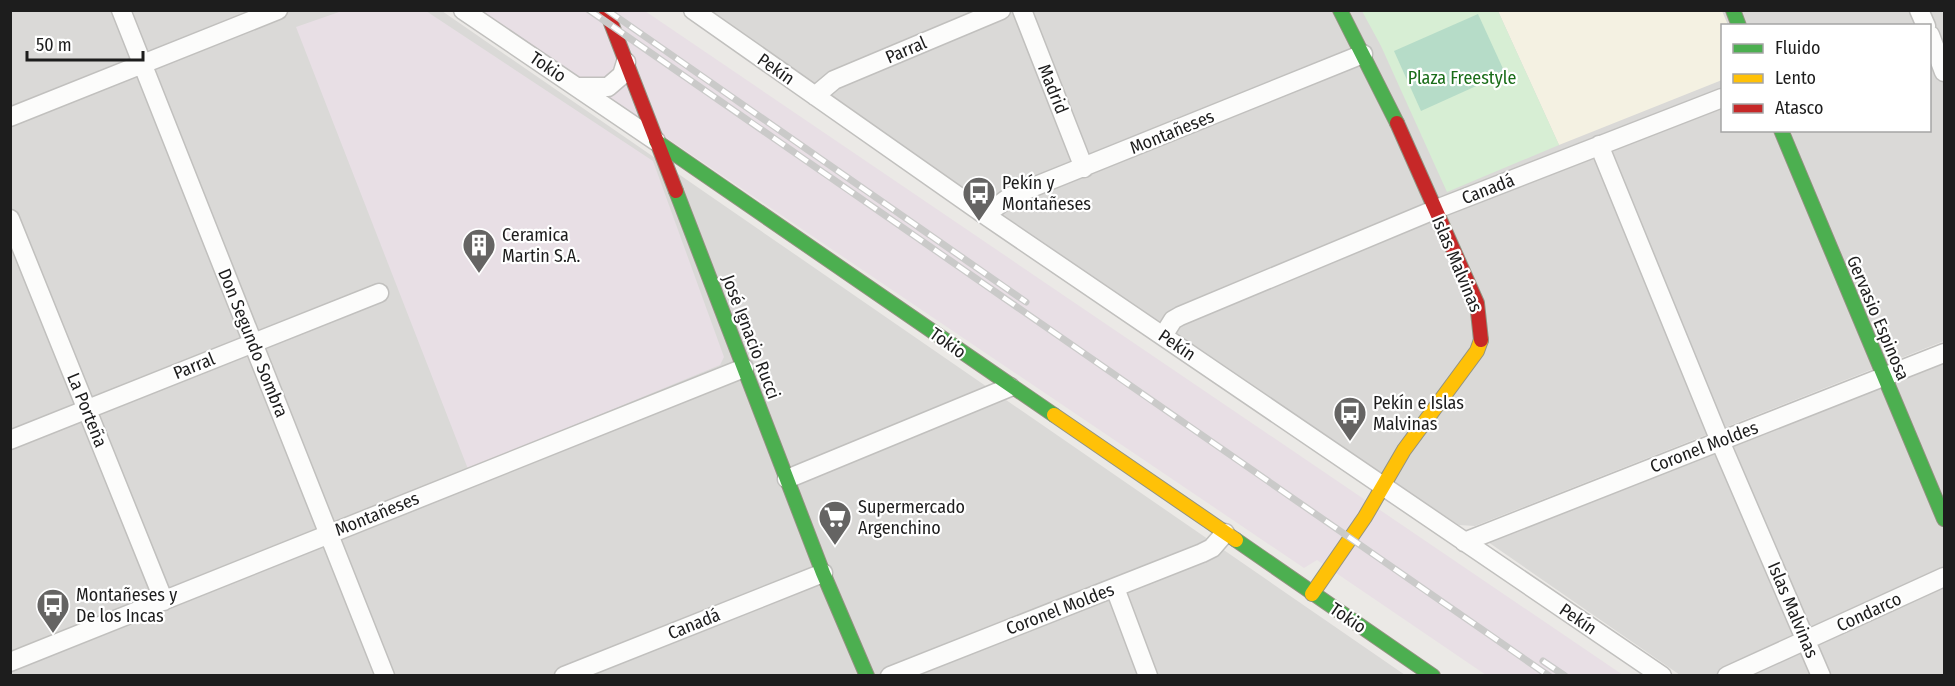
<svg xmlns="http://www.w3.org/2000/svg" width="1955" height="686" font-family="'Fira Sans Condensed',sans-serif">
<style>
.residential{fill:#dad9d7;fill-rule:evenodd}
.industrial{fill:#e8dfe5}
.education{fill:#f4f1e2}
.park{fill:#d7eed4}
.pitch{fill:#b6dcc8}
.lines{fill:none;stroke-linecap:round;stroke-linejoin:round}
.street-casing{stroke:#c1c0be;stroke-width:21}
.fast-casing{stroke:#929280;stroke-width:16}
.slow-casing{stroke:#929280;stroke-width:16}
.jam-casing{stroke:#929280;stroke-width:16}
.street{stroke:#fcfcfb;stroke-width:18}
.fast{stroke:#4caf50;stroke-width:14}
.slow{stroke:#ffc107;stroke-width:14}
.jam{stroke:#c62828;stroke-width:14}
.rail-casing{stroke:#cacac9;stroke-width:7}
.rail{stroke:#fff;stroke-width:4.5;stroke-dasharray:14;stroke-linecap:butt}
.labels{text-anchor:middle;stroke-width:4.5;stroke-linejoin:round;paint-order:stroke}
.street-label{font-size:18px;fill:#1d1d1d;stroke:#fff}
.park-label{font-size:18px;fill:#1a6d19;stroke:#fff}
.poi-label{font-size:18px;fill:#1d1d1d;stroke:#fff;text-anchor:start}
</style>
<rect width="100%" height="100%" fill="#ebe9e6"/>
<path class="residential" d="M10,11H442L1405,675H11Z
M695,11H1944V341L1475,526L1459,525L1354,457ZM1722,26H1930V130H1722Z
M1944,362V675H1680L1488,542Z"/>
<path class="industrial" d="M342,11H426L653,161L724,357L720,365L468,469L296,27Z
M479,11H645L1623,675H1486L1317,560L1304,568Z"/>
<path class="education" d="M1498,11H1722L1728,25L1722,26V80L1559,145Z"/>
<path class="park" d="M1362,11H1498L1559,145L1447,192L1381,46Z"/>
<path class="pitch" d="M1478,14L1505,73L1421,111L1394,51Z"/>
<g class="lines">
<defs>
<path id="street" d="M121,10L385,676
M463,10L656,141
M693,10L985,215L1662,676
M1022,10L1084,168
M1919,10L1926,26
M1930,35L1944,72
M578,87H608L622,75L626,62
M815,96L834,80L1001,10
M10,117L278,10
M1599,145L1720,441L1821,676
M985,215L1011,196L1363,54
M10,219L164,601
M1163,336L1173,320L1180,316L1434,210L1722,98
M10,440L379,293
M787,479L1010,387
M1464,542L1944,353
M1115,588L1148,676
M10,662L744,368
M564,676L823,573
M890,676L1202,553L1212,548L1225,533
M1727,676L1944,577"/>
<path id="fast" d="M1340,10L1397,123
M1733,10L1739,26
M1781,130L1944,519
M656,141L1054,415
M676,191L823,573L867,676
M1236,540L1433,676"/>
<path id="slow" d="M1054,415L1236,540
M1312,594L1365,517L1404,450L1477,351L1481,340"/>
<path id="jam" d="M606,10L676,191
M1397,123L1477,303L1481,340"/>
</defs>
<use href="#street" class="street-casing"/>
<use href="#fast" class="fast-casing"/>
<use href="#slow" class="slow-casing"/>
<use href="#jam" class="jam-casing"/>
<use href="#street" class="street"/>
<use href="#fast" class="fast"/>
<use href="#slow" class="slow"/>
<use href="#jam" class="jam"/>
<defs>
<path id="rail" d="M589,10L1549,676
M607,10L1026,302
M1543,661L1565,676"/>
</defs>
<use href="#rail" class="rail-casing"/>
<use href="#rail" class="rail"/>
</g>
<defs>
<symbol id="bus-pin" viewBox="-11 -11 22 30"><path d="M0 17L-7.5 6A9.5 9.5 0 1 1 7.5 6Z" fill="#656463" stroke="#fff"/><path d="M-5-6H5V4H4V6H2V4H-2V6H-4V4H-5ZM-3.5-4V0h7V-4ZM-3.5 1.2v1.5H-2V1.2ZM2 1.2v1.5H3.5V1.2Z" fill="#fff"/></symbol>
<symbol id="building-pin" viewBox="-11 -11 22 30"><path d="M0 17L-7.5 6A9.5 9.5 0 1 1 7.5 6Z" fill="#656463" stroke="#fff"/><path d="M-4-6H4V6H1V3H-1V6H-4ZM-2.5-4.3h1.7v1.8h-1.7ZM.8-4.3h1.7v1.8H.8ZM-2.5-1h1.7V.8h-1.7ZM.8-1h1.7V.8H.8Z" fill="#fff"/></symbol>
<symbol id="supermarket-pin" viewBox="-11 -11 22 30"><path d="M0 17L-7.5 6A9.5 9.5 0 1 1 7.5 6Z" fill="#656463" stroke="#fff"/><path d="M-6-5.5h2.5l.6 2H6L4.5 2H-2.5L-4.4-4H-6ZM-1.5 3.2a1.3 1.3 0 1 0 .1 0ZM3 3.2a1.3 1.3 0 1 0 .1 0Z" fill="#fff"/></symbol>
</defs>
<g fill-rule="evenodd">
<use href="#bus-pin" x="960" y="174" width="38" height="52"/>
<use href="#building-pin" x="460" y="226" width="38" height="52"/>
<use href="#bus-pin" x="1331" y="394" width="38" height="52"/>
<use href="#supermarket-pin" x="816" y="498" width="38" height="52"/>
<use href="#bus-pin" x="34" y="586" width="38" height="52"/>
</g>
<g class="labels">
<g class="street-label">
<text transform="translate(906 50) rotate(-23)" y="6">Parral</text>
<text transform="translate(548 67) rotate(34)" y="6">Tokio</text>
<text transform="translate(776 69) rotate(35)" y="6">Pekín</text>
<text transform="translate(1053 89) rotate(68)" y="6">Madrid</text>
<text transform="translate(1172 132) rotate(-22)" y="6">Montañeses</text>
<text transform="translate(1488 189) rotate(-21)" y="6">Canadá</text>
<text transform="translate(1457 264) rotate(67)" y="6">Islas Malvinas</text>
<text transform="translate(1878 318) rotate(67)" y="6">Gervasio Espinosa</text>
<text transform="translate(751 337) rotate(69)" y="6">José Ignacio Rucci</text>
<text transform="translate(253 343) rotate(68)" y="6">Don Segundo Sombra</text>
<text transform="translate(948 343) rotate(35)" y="6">Tokio</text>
<text transform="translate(1177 345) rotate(34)" y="6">Pekín</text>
<text transform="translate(194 366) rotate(-22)" y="6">Parral</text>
<text transform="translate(87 410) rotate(68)" y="6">La Porteña</text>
<text transform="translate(1704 447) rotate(-21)" y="6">Coronel Moldes</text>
<text transform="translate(377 514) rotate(-22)" y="6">Montañeses</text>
<text transform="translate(1060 609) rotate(-21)" y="6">Coronel Moldes</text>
<text transform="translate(1793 610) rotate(67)" y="6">Islas Malvinas</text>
<text transform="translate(1869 612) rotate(-25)" y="6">Condarco</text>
<text transform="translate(1348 618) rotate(34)" y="6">Tokio</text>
<text transform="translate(1578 619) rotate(34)" y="6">Pekín</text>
<text transform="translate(694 624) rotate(-22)" y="6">Canadá</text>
</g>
<g class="park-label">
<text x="1462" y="84">Plaza Freestyle</text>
</g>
<g class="poi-label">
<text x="1002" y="189">Pekín y<tspan x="1002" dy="21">Montañeses</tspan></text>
<text x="502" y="241">Ceramica<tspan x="502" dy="21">Martin S.A.</tspan></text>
<text x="1373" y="409">Pekín e Islas<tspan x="1373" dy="21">Malvinas</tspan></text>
<text x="858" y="513">Supermercado<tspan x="858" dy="21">Argenchino</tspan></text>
<text x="76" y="601">Montañeses y<tspan x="76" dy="21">De los Incas</tspan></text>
</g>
</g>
<rect width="1955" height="686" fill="none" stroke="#1d1d1d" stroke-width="24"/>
<rect x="1721" y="24" width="210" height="108" fill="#ffffff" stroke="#a5a5a5" stroke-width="1.5"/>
<rect x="1733" y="44" width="30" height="9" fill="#4caf50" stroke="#a5a5a5" stroke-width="1.5"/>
<text x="1775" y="54" font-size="18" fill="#1d1d1d">Fluido</text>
<rect x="1733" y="74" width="30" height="9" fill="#ffc107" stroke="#a5a5a5" stroke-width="1.5"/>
<text x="1775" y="84" font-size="18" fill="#1d1d1d">Lento</text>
<rect x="1733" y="104" width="30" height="9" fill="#c62828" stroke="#a5a5a5" stroke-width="1.5"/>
<text x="1775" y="114" font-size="18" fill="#1d1d1d">Atasco</text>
<path d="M27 51v9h116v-9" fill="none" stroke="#1d1d1d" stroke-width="3"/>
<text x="36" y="51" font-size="18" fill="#1d1d1d" stroke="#ffffff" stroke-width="4.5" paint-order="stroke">50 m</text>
</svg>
